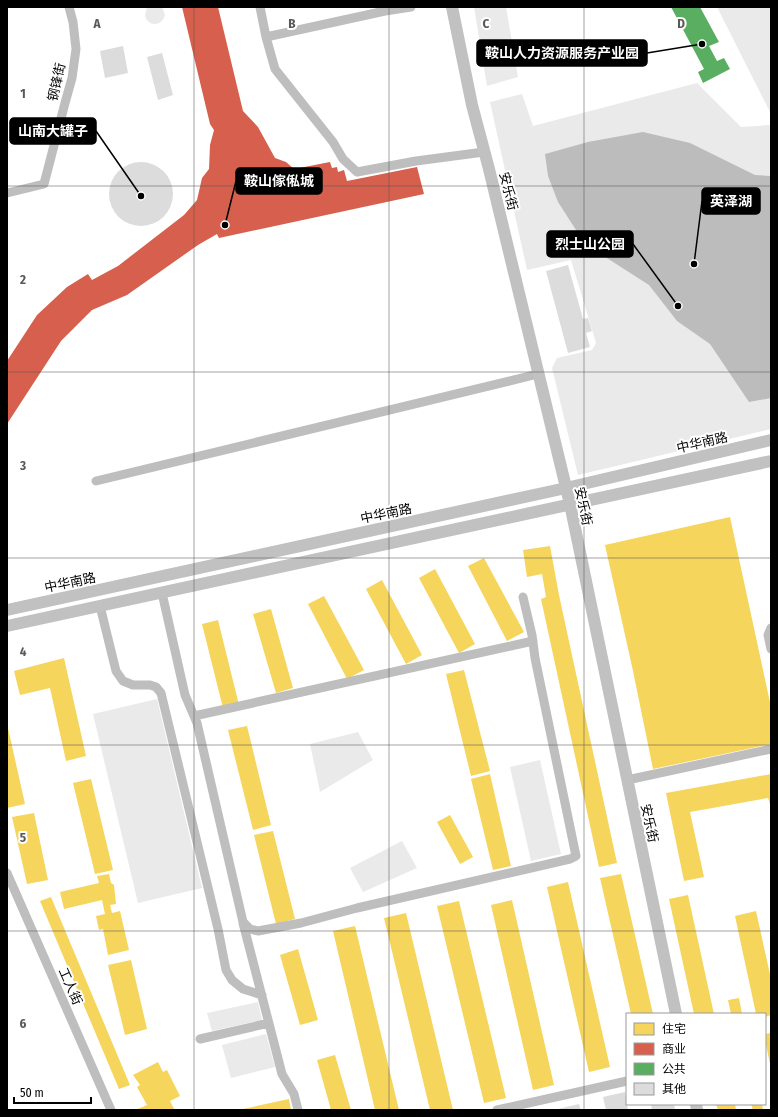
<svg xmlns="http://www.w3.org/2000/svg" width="778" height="1117" font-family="'Fira Sans Condensed','Noto Sans SC',sans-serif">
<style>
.green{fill:#eaeaea}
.water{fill:#bcbcbc}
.homes{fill:#f6d55c}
.shops{fill:#d6604d}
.public{fill:#5aae61}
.building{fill:#dcdcdc}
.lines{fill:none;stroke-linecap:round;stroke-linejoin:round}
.street{stroke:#bebebe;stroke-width:9}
.secondary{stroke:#c1c1c1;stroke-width:12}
.grid{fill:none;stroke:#595959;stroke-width:1;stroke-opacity:0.55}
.labels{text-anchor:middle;stroke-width:4;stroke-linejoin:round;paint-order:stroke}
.street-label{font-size:13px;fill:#000;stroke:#fff}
.grid-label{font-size:13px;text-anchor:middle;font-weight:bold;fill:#595959;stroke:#fff;stroke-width:4;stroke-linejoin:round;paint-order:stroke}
.leader{fill:none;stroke:#000;stroke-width:1.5}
.callout-dot{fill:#000;stroke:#fff;stroke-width:1.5}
.callout{fill:#000;stroke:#000;stroke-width:1.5}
.callout-label{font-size:14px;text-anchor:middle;font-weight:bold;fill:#fff}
</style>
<rect width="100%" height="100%" fill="#fff"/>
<path class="green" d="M147,7H162L165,15C162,27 147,27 145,15Z
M474,7H506L518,77L487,86Z
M717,7H771V114Z
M697,83L741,127L771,125V429L578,475L552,368L557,358L592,350L596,343L571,260L527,270L490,102L522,94L533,126Z
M157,699L202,888L138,903L93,714Z
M358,732L373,760L320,792L310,744Z
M540,760L561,854L531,861L510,767Z
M402,841L417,868L363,892L350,868Z
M258,1002L262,1020L212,1031L207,1013Z
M266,1034L275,1067L231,1078L222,1045Z"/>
<path class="water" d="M643,132L690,143L755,175L771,176V398L749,402L710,344L677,321L649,285L585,244L558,202L548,176L545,154L588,142Z"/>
<path class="homes" d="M730,517L771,707V744L653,769L633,671L605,545Z
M550,546L559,595L617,863L599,867L541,599L546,597L542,574L527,577L523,550Z
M484,558L524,632L507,641L468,566Z
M435,569L475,644L459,653L419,578Z
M382,580L422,655L406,664L366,589Z
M324,596L364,670L347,679L308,604Z
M271,609L293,688L276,693L253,614Z
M218,620L239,705L223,708L202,624Z
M64,658L86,756L66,761L50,688L20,695L14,671Z
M464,670L490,771L471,776L446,674Z
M247,726L271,825L253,830L228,730Z
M8,728L25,804L7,808V729Z
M490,774L511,866L493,870L471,779Z
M771,774V807L768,798L690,812L704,877L684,881L666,793Z
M91,779L113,870L95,874L73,783Z
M34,813L48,880L27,884L12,817Z
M450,815L473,857L460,864L437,822Z
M273,831L295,919L276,924L254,835Z
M109,874L111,883L114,885L116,904L110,905L112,913L120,911L129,950L108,955L103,929L99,930L96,916L105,914L102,900L64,909L60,892L99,883L97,876Z
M621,874L653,1014H631L600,878Z
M568,882L610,1067L589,1072L547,887Z
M688,895L714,1014H694L669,899Z
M51,897L130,1085L119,1089L40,901Z
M512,900L554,1085L533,1090L491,905Z
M459,901L506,1098L484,1103L437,906Z
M756,911L771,979V1015L765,1017V1014H756L735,916Z
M406,913L453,1110H430L384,918Z
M355,926L399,1110H375L333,931Z
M298,949L318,1020L300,1025L280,955Z
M131,960L147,1029L125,1035L108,965Z
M739,998L742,1014H731L728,1000Z
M771,1033V1064H770L765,1040V1034Z
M335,1055L351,1110H331L317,1060Z
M158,1062L163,1072L167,1070L180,1096L170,1101L174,1109L135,1110L147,1105L137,1087L140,1085L133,1075Z
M289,1099L291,1110H244L243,1109Z
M716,1104H735L736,1110H718Z
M751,1104H762L763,1110H753Z"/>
<path class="shops" d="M182,7H218L243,111L258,127L275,158L286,162L294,169L330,162L332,168L337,167L338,172L344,170L347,181L417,167L424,194L219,238L217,234L198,245L127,295L92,310L61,341L7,424V361L37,315L67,287L88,274L92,280L118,266L184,215L197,200L202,178L209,169L210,145L214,130L210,124Z"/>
<path class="public" d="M671,7H700L719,42L709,46L717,61L724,58L730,69L703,83L698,72L704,69Z"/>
<path class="building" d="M123,46L128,73L105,78L100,51Z
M162,53L173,95L158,100L147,57Z
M109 194a32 32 0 1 1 64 0a32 32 0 1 1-64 0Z
M568,265L583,319L588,318L592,331L586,333L590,347L568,353L546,271Z
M625,1092L628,1110H606L603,1097Z
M579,1104L581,1110H558V1109Z
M651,1104H674L675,1110H652Z"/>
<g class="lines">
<path class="street" d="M260,7L266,37L275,69L333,142L343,159L357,172L416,161L484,152
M266,37L385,11L411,7
M7,193L44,184L65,103L72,78L76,49L73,22L69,7
M96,481L538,374
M162,593L185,695L197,723L243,922L250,929L258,931L301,923L357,908L570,859L576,856L535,658L532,635L523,597
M100,606L116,671L123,681L133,685H150L156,687L161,693L218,929L226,970L232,980L243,989L262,995
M771,628L768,635L771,649
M194,716L533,641
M627,780L771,749
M7,873L111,1110
M243,923L282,1074L294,1094L298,1110
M200,1039L269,1023
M497,1110L627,1081"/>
<path class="secondary" d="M452,7L472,105L489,169L570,504L676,1014
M7,610L566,488L771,440
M7,626L771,461
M696,1104L697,1110"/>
</g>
<path class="grid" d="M194,7V1110M389,7V1110M584,7V1110M7,186H771M7,372H771M7,558H771M7,745H771M7,931H771"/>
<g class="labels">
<g class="street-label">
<text transform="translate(56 82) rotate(-77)" y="5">钢锋街</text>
<text transform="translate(509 191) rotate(76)" y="5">安乐街</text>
<text transform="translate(702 442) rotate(-13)" y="5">中华南路</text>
<text transform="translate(584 506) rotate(78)" y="5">安乐街</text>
<text transform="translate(386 513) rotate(-12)" y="5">中华南路</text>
<text transform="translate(70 582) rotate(-12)" y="5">中华南路</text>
<text transform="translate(650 823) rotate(78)" y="5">安乐街</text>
<text transform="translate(71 986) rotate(66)" y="5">工人街</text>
</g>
</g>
<g class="grid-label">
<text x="97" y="28">A</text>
<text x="292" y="28">B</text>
<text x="486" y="28">C</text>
<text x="681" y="28">D</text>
<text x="23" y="98">1</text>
<text x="23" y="284">2</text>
<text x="23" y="470">3</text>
<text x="23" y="656">4</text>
<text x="23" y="842">5</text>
<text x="23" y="1028">6</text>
</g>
<path class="leader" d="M702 44L647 53M141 196L96 131M225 225L236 181M694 264L702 201M678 306L633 244"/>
<g class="callout-dot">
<circle cx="702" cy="44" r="4"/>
<circle cx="141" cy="196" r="4"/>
<circle cx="225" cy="225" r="4"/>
<circle cx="694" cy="264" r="4"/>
<circle cx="678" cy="306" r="4"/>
</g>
<g class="callout">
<rect x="477" y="40" width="170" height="26" rx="4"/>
<rect x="10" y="118" width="86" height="26" rx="4"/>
<rect x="236" y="168" width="86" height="26" rx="4"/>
<rect x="702" y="188" width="58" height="26" rx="4"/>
<rect x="547" y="231" width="86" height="26" rx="4"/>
</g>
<g class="callout-label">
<text x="562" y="58">鞍山人力资源服务产业园</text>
<text x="53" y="136">山南大罐子</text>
<text x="279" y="186">鞍山傢俬城</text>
<text x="731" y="206">英泽湖</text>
<text x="590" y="249">烈士山公园</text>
</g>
<rect width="778" height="1117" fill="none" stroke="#000000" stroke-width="16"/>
<rect x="626" y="1013" width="140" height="92" fill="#ffffff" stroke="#999999"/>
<rect x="634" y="1023" width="20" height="12" fill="#f6d55c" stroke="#999999"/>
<text x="662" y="1033" font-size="12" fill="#000000">住宅</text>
<rect x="634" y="1043" width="20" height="12" fill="#d6604d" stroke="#999999"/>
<text x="662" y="1053" font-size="12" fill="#000000">商业</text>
<rect x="634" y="1063" width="20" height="12" fill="#5aae61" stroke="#999999"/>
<text x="662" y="1073" font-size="12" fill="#000000">公共</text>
<rect x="634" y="1083" width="20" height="12" fill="#dcdcdc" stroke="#999999"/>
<text x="662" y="1093" font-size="12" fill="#000000">其他</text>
<path d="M14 1097v6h77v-6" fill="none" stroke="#000000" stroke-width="2"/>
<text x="20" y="1097" font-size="12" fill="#000000" stroke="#ffffff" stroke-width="3" paint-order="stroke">50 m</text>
</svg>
